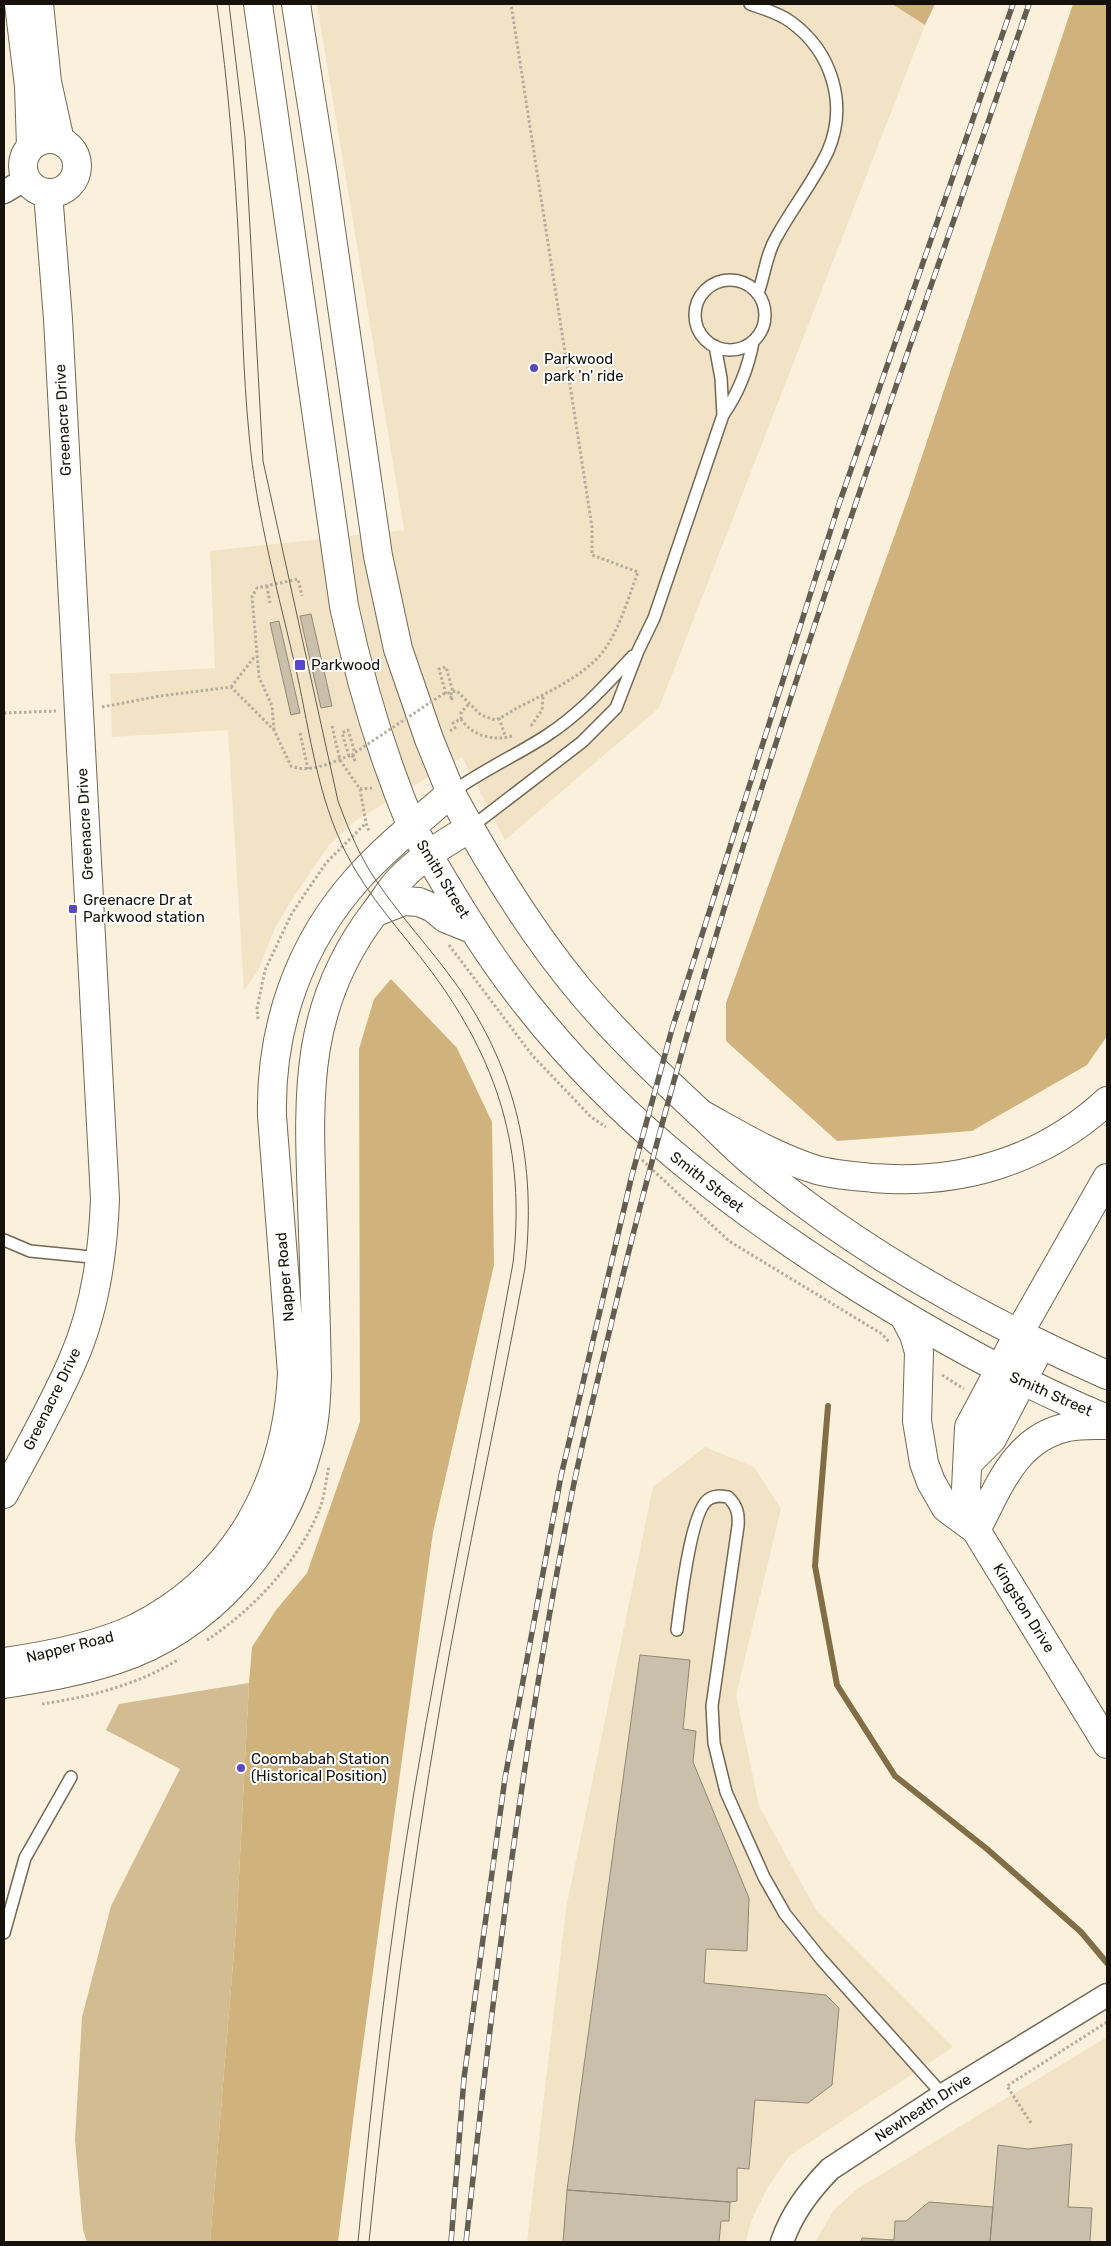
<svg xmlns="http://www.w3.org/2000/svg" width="1111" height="2246" font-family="Rubik,sans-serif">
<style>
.built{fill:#f2e3c7}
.green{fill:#d2bc91}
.forest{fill:#d0b37c}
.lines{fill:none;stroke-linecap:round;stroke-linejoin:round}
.stream{stroke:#826e46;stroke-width:6}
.building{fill:#cabfab;stroke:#918774}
.service-casing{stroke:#716855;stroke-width:14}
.minor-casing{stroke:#716855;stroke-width:25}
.tertiary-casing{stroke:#716855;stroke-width:30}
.secondary-casing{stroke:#716855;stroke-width:30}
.primary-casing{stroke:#716855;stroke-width:30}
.motorway-casing{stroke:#716855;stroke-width:30}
.path{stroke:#b5ac9c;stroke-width:3;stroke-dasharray:2.5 2.5;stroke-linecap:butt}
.service{stroke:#fff;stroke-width:11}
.minor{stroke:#fff;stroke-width:22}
.tertiary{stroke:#fff;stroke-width:28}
.secondary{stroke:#fff;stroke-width:28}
.primary{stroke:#fff;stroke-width:28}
.motorway{stroke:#fff;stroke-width:28}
.tram{stroke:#645e52;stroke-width:1}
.rail-casing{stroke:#645e52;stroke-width:5.5}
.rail{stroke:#fff;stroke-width:4;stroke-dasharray:11;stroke-linecap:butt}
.path-bridge{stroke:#b5ac9c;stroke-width:3;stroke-dasharray:2.5 2.5;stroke-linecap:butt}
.poi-dot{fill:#5849c1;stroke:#fff;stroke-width:2}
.labels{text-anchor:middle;stroke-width:4;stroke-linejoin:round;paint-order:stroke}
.poi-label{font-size:15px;fill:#16120b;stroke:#fff;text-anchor:start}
.street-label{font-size:15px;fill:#16120b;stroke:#fff}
</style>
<rect width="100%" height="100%" fill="#fbf0db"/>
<path class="built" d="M317,4H892L925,25L659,708L505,840L462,757L355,821L329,845L289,904L274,930L258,971L244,990L228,730L112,737L110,674L215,668L210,551L404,530Z
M705,1447L754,1467L781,1509L736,1695L759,1806L816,1910L953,2047L789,2156L768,2187L751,2221L746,2242H527L566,1909L653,1487Z
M1107,2037V2242H815L834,2210L857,2189Z"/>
<path class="green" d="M249,1683L237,1915L210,2242H87L83,2230L75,2140L82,2017L111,1906L180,1769L106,1730L119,1704Z"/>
<path class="forest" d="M892,4H935L925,25Z
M1073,4H1107V1036L1087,1065L972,1131L837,1141L726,1041V1003L908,498Z
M391,979L457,1048L492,1122L494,1265L433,1532L357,2089L338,2242H210L237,1915L249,1683L252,1647L276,1610L307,1573L360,1422L359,1049L374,999Z"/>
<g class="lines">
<path class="stream" d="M828,1406L815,1566L837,1685L895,1776L987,1849L1081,1932L1107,1963"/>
</g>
<path class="building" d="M311,614L332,706L321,708L300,616Z
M279,621L300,713L291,715L270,623Z
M640,1655L690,1660L683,1729L696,1731L693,1762L749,1898L747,1951L706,1949L704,1983L826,1995L839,2008L832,2085L808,2103L755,2100L749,2169L737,2168V2201L730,2202L567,2190Z
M1072,2144L1068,2207L1092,2208L1090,2242H990L998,2145L1028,2149Z
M567,2190L730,2202L729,2221H721L719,2242H563Z
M929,2202L993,2207L990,2242H861L862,2238L894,2240L895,2221H906Z"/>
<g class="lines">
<defs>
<path id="service" d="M750,4C764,9 779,13 791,22C832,52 848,104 828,151C814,181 793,207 777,236C766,254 765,274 758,293
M695 315a35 35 0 1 1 70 0a35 35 0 1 1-70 0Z
M715,346L721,378L723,415
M451,793C481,771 515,756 546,736C580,714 606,685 633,656
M470,828L582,742L616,708L638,651L654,618L723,415C739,392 748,369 753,342
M4,1240L30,1251L101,1258
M677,1630C680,1606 691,1509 709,1499C715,1495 721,1496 728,1497C737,1506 739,1513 738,1526L712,1706L714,1743L726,1792L764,1877L785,1914L821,1959L943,2095
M4,1933L25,1858L71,1777"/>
<path id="minor" d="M4,192L26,179
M782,2242C792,2213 809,2191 830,2169L943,2095L1107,1995"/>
<path id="tertiary" d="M19,4L29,86L31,146
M39,4L47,82L60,141
M23 166a27 27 0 1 1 54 0a27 27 0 1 1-54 0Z
M1019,1333L969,1427L966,1489L976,1530L985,1545L1107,1744
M968,1463L992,1439L1041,1345
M4,1494C27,1451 52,1408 72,1362C95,1311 103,1255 105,1199L58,319L48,193"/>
<path id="secondary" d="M4,1662C47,1656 96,1647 136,1628C237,1577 287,1483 292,1373L272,1116C270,1028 299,943 359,877C387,846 420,820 451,793
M4,1684C41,1678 79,1672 115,1660C211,1629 282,1545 308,1448C315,1425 316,1401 317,1377C316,1319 314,1261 312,1203C308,1093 304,1005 375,912C384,901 390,889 400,879C420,858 445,843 470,828"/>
<path id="primary" d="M451,793C488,862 530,931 581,992C618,1036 659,1075 701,1114C718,1130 735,1148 753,1163C858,1251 982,1320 1107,1375
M412,827C448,889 484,951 529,1007C620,1122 736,1210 859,1288C939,1338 1020,1383 1107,1419
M376,912L404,901L419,902L433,908L445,918L472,929
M904,1316L914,1335L919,1352L917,1421L924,1463L931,1482L946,1508L976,1530C999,1487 1015,1438 1068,1427C1081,1424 1095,1425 1107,1425"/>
<path id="motorway" d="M258,4L344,606C360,682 382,755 412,827
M296,4L323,175L378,556L398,649L429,739L451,793
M701,1114C739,1135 775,1157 817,1170C835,1175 854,1176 873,1178C960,1185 1042,1161 1107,1101
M1019,1333L1107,1178"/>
</defs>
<use href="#service" class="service-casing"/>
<use href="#minor" class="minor-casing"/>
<use href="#tertiary" class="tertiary-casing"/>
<use href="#secondary" class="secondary-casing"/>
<use href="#primary" class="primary-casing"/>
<use href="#motorway" class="motorway-casing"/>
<path class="path" d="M267,586L270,603
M231,687L255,656
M446,694L439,669L446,667L453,692
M452,700L451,692L457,691L481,715L495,720C504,717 511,711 519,707C548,692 588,675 607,646C621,624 629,596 638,572L592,555V527L511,4
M102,707L160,696L231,687L274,730L291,766C312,774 333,761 352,755L355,761
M4,713L56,711
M499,718L506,738
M461,719C471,735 494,742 512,736
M332,726L340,760L360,789L372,788
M531,726L542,710L543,696
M274,730L272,706L259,677L252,597L257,588L298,579L302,596
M450,731L455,728L453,723L461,719V712L469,704
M300,733L308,769
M349,756L342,733L348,730L355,753
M360,789L366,823L369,831
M449,945L532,1055L591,1117L606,1127
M258,1019L257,1009L265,970L292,913L326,863L366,823
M642,1160L729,1241L882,1334L889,1342
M942,1375L964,1389
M207,1640C254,1609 302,1558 321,1505C325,1493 326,1479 329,1467
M42,1704C89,1697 138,1685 179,1659
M1031,2123L1007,2086L1107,2022"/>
<use href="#service" class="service"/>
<use href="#minor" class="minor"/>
<use href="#tertiary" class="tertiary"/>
<use href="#secondary" class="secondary"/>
<use href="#primary" class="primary"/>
<use href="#motorway" class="motorway"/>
<path class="tram" d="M217,4C228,85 235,166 239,248C242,310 243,372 249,434C256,515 279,595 297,674C310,734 318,798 346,853C368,897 402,932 431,971C498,1061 526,1151 513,1263C481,1440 444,1615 414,1792C389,1941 372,2092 358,2242
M229,4L245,138L263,461L338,801C348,828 359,855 375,879C400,916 430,948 456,984C517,1070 537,1164 525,1268C498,1413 466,1556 441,1701C410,1881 387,2061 369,2242"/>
<defs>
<path id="rail" d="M451,2242L464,2078L505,1778L561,1476L632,1175L672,1029L839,504L1013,4
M466,2242C493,1992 523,1741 572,1493C584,1433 600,1372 614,1312C720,867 880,436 1029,4"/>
</defs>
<use href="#rail" class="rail-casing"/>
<use href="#rail" class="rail"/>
<path class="path-bridge" d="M355,761L353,754L443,694L449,693L452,700"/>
</g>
<g class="poi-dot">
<circle cx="534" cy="368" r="5"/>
<rect x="294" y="659" width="12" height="12" rx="2.5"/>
<rect x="68" y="904" width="10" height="10" rx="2.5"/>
<circle cx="241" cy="1768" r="5"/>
</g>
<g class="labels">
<g class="poi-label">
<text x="544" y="364">Parkwood<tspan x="544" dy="17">park 'n' ride</tspan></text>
<text x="311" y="670">Parkwood</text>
<text x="83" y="905">Greenacre Dr at<tspan x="83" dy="17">Parkwood station</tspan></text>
<text x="251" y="1764">Coombabah Station<tspan x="251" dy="17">(Historical Position)</tspan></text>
</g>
<g class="street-label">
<text transform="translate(63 420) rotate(-93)" y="5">Greenacre Drive</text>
<text transform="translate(85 824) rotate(-93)" y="5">Greenacre Drive</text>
<text transform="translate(443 879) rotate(59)" y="5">Smith Street</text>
<text transform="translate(707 1182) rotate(38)" y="5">Smith Street</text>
<text transform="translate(285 1277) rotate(-95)" y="5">Napper Road</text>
<text transform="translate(1051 1394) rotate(24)" y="5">Smith Street</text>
<text transform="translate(52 1399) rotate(-64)" y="5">Greenacre Drive</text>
<text transform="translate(1024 1608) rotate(58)" y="5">Kingston Drive</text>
<text transform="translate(70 1647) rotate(-14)" y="5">Napper Road</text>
<text transform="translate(923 2108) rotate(-33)" y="5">Newheath Drive</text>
</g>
</g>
<rect width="1111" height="2246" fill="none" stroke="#16120b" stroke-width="10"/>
</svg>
